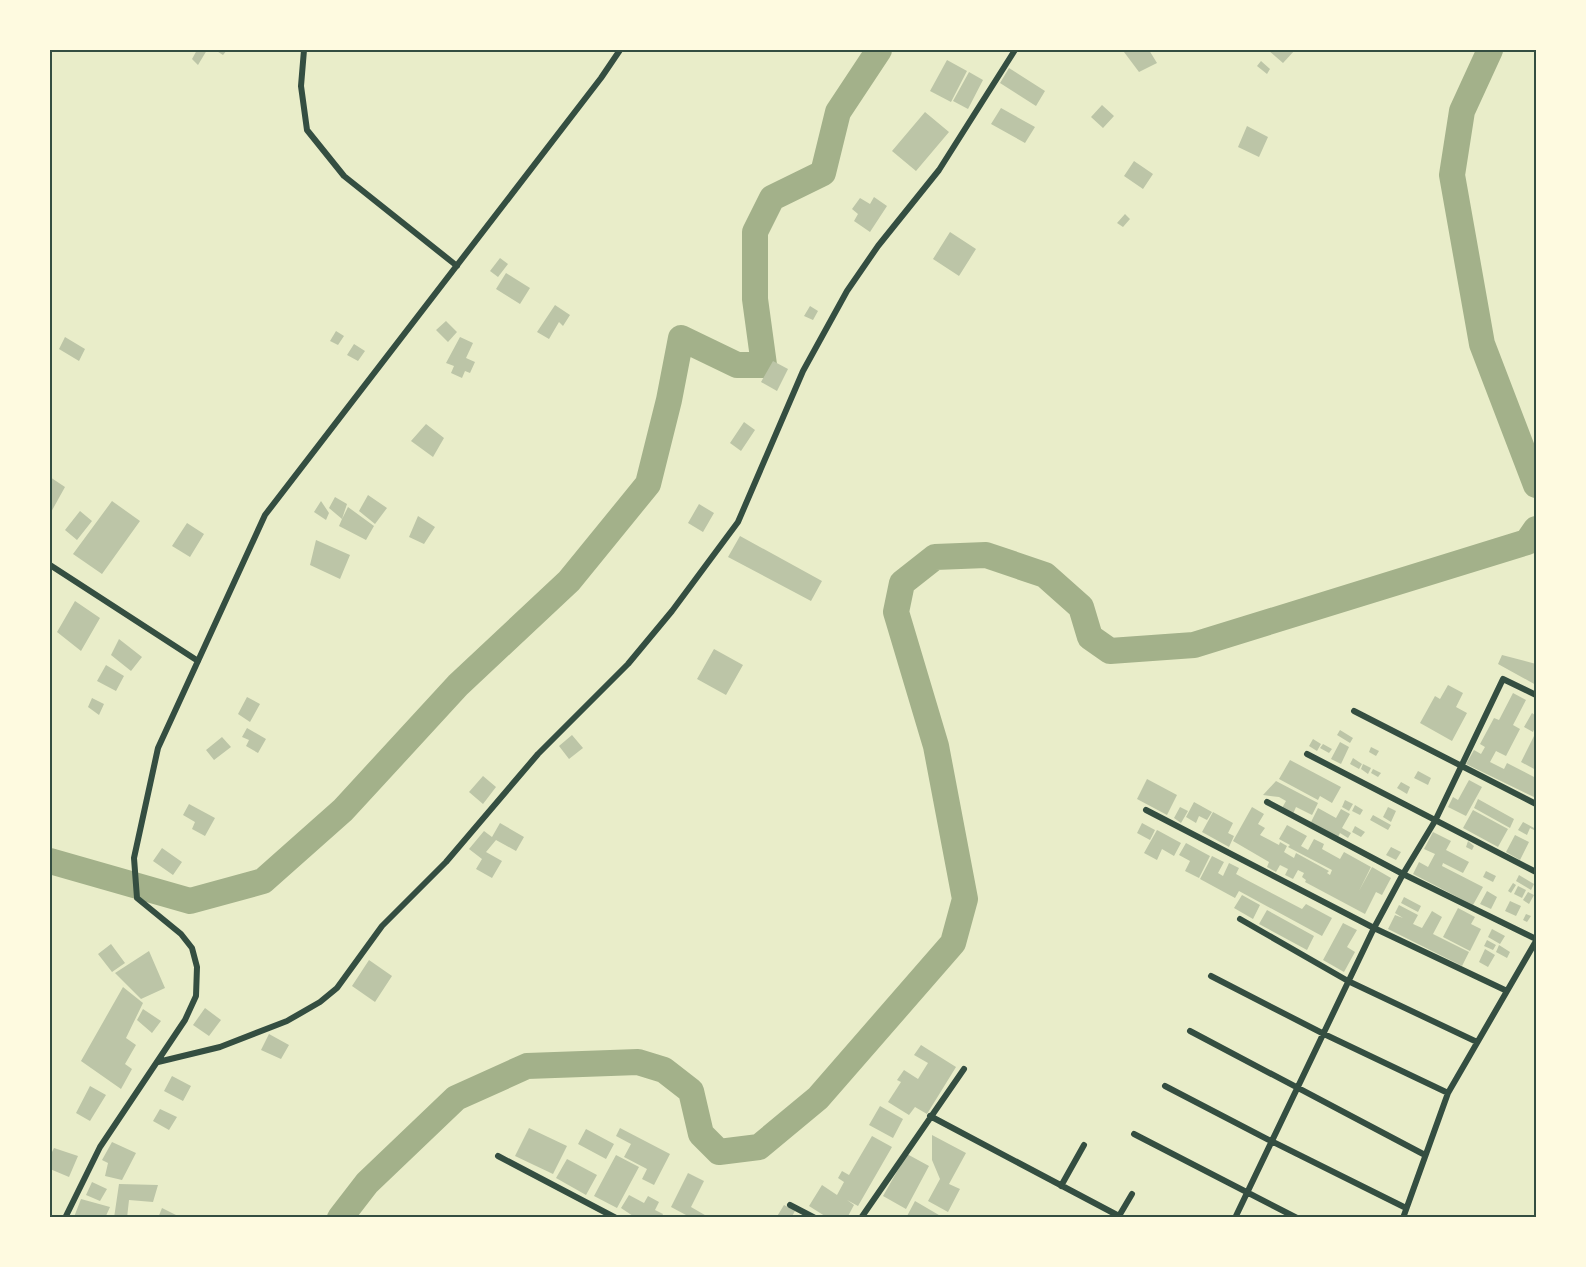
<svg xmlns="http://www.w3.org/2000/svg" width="1586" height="1267" font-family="Arial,sans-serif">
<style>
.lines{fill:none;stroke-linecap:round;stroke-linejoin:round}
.river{stroke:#a3b18a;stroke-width:26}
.building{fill:#bcc5a7}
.minor{stroke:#344e41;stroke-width:6}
.neatline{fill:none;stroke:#344e41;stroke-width:2}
</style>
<rect width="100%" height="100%" fill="#e9edc9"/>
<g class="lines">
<path class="river" d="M1490,50L1462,111L1452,175L1482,344L1536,485
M50,861L190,901L263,881L343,810L458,685L569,581L648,484L669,400L681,338L737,365H764L755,299V232L772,198L823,173L838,112L879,50
M340,1218L367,1183L456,1098L527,1066L638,1062L664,1070L691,1091L701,1134L719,1152L759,1147L818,1098L953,943L965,899L936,746L896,612L902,583L935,557L986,555L1045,575L1081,607L1090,637L1110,651L1194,645L1527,542L1536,529"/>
</g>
<path class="building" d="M197,50H207L198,65L192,59Z
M215,50H227L223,55Z
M1127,50H1149L1157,63L1139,72L1124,52Z
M1268,50H1295L1283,63Z
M947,60L967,71L951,102L930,91Z
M1261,61L1270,69L1267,74L1257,66Z
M1009,68L1045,91L1036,106L1000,83Z
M969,72L983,80L968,109L953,101Z
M1102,105L1114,116L1103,128L1091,117Z
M1001,108L1035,127L1025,143L991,124Z
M925,112L949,132L916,171L892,151Z
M1247,126L1268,137L1259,157L1238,147Z
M1134,161L1153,174L1143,189L1124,176Z
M874,197L887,206L870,232L854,221L858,214L852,209L860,198L870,204Z
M1125,214L1130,219L1123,227L1117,223Z
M950,232L976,249L959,276L933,259Z
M500,258L508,264L498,277L490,271Z
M506,273L530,288L520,304L496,289Z
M555,305L570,315L563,326L559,322L549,339L537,332Z
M810,306L818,311L813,320L804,316Z
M446,321L457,332L448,342L436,330Z
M336,331L344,336L338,345L330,341Z
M65,337L85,349L79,361L59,349Z
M460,337L473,343L466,358L475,362L470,373L465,371L462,378L451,373L454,366L446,363Z
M354,344L365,351L358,361L347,355Z
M773,361L788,369L777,391L761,382Z
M744,422L755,430L741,451L730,443Z
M426,424L444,438L433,457L411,441Z
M50,477L65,487L50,514Z
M368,495L387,508L375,524L359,511Z
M335,497L347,504L342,519L348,507L374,526L366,540L339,526L342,519L329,508Z
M112,501L140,521L102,574L73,554Z
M321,501L329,513L326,520L314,512Z
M699,504L714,513L703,532L688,523Z
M80,511L92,521L77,540L65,530Z
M418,516L435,527L424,544L409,537Z
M187,523L204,534L190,557L172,546Z
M740,536L822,581L811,601L728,557Z
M316,540L350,555L340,579L310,565Z
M75,601L100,618L81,651L57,632Z
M119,639L142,657L131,671L111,655Z
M714,649L743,665L726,695L697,679Z
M1502,655L1536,664V685L1498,664Z
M106,665L124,676L116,691L97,681Z
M1448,685L1463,693L1456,707L1467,713L1452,741L1420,723L1435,696L1440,699Z
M1513,693L1526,700L1513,725L1520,729L1506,756L1496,751L1490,762L1504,769L1507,763L1536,778V798L1466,764L1474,750L1481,754L1485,747L1480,744L1494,718L1499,720Z
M247,697L260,704L250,722L238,714Z
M92,698L104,704L99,715L88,707Z
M1532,713L1536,716V725L1533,732L1524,727Z
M247,728L266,739L258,753L246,746L249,740L242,737Z
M1340,730L1353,738L1350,743L1337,735Z
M1536,732V770L1521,762Z
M572,735L583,748L569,759L559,746Z
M222,737L231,747L214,760L206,750Z
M1313,739L1321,744L1317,751L1309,746Z
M1340,742L1349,747L1341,764L1331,759Z
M1323,744L1332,749L1329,753L1320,748Z
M1371,747L1379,751L1376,756L1369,752Z
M1353,758L1362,764L1359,769L1350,764Z
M1290,760L1341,787L1332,803L1320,796L1318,800L1279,779Z
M1363,764L1371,768L1368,774L1361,769Z
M1373,769L1381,773L1378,777L1371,773Z
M1418,771L1431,778L1428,785L1414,778Z
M483,776L496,787L483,804L469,792Z
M1147,779L1177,795L1167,815L1137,799Z
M1469,780L1482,787L1466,816L1448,807L1453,797L1458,800Z
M1276,781L1318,803L1312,815L1296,807L1293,814L1282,808L1286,801L1279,797L1263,795Z
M1401,782L1410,787L1407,794L1397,788Z
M1478,799L1514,819L1510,828L1474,808Z
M1345,800L1353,804L1349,811L1342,807Z
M1194,802L1212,812L1207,820L1199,816L1196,823L1186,817Z
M189,804L215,818L205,836L192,829L195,822L183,815Z
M1355,805L1363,810L1360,815L1352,811Z
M1180,807L1188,811L1181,823L1174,818Z
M1252,807L1264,814L1258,824L1265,828L1260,835L1279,845L1280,842L1287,846L1284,852L1294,858L1296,853L1329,871L1327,873L1330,875L1332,870L1288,847L1290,845L1279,839L1287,825L1307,836L1301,846L1308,850L1314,839L1324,844L1322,849L1340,859L1344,852L1371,867L1359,891L1372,867L1391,878L1382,895L1376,892L1365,914L1305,882L1306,880L1302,877L1304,873L1298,870L1293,879L1285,875L1288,869L1280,865L1276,872L1267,867L1269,862L1233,841Z
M1388,807L1396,811L1391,822L1383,817Z
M1318,808L1336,818L1341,809L1350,814L1342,828L1351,833L1348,838L1340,833L1338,837L1311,822Z
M1473,810L1508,829L1498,847L1463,828Z
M1213,812L1233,823L1228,833L1234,836L1229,847L1202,832Z
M1373,815L1391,825L1388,830L1370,820Z
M1523,822L1536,829V831L1530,828L1527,835L1518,830Z
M500,823L524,837L516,851L496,840L486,852L502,861L492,878L476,869L482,859L469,849L484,831L492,837Z
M1142,823L1155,830L1150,840L1137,833Z
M1355,826L1365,832L1361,837L1352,832Z
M1157,830L1181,843L1174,856L1162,849L1157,860L1144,853Z
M1433,832L1451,841L1446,850L1469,862L1463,873L1443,863L1442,866L1483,887L1473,905L1413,874L1419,862L1428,867L1435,854L1424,849Z
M1515,835L1529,842L1520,860L1506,852Z
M1468,841L1474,846L1472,850L1466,847Z
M1186,843L1210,856L1199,878L1185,871L1190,861L1179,855Z
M1391,847L1401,852L1396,860L1386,855Z
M162,848L182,862L173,875L153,861Z
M1212,856L1224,862L1218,873L1223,876L1229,863L1239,868L1236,874L1245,879L1302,909L1306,904L1332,918L1322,936L1239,891L1235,898L1200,879Z
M1486,871L1496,876L1493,882L1483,877Z
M1519,875L1534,884L1531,890L1516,881Z
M1513,883L1516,885L1511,893L1508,891Z
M1518,886L1526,890L1522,898L1514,894Z
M1487,891L1497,897L1491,909L1480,904Z
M1528,892L1534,895L1529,904L1523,900Z
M1242,895L1260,905L1253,919L1234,908Z
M1404,897L1421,906L1418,912L1401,903Z
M1510,901L1521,906L1516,916L1505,911Z
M1399,905L1418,915L1413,924L1422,928L1432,911L1442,917L1433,934L1469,952L1462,966L1388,929L1395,915L1403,918L1395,913Z
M1458,908L1475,917L1471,924L1481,929L1470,951L1443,937Z
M1267,910L1314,936L1307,950L1259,924Z
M1526,914L1531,916L1527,922L1523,920Z
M1343,923L1357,930L1347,947L1355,952L1344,972L1323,960Z
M1492,929L1505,936L1500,944L1488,937Z
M1487,940L1496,945L1493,950L1484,946Z
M111,944L125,963L112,972L98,954Z
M1499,945L1510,952L1507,958L1496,952Z
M1485,949L1495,955L1488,967L1479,962Z
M149,951L165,988L141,999L115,973Z
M369,960L392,976L375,1002L352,986Z
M123,987L143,1003L126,1038L136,1045L125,1064L132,1069L121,1089L81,1061Z
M205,1008L221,1020L209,1036L193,1025Z
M143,1009L161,1021L152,1033L137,1020Z
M269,1034L289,1045L281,1059L261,1050Z
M921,1045L956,1067L927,1114L915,1107L909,1115L888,1102L901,1082L897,1080L904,1070L918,1079L928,1063L914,1055Z
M172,1076L191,1086L183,1101L164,1091Z
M90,1086L106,1095L90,1121L76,1113Z
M880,1106L903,1119L893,1138L869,1125Z
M160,1109L177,1117L169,1130L153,1121Z
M529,1128L567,1146L553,1174L515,1156Z
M620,1128L670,1154L654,1185L642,1179L647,1169L624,1157L631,1144L616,1136Z
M586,1129L614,1144L606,1159L578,1144Z
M932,1135L966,1153L949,1184L960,1189L948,1212L928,1201L940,1179L932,1160Z
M872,1136L892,1147L858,1206L847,1200L854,1205L847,1218H828L809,1206L822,1185L837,1195L844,1182L838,1178L842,1171L849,1175Z
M112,1142L136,1153L122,1180L105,1176L108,1163L102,1160Z
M54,1148L78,1156L69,1177L50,1169V1156Z
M907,1154L929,1166L906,1209L883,1196Z
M616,1155L639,1167L617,1208L594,1196Z
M567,1159L597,1175L586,1195L556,1178Z
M688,1173L704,1181L691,1207L710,1218H685L686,1215L671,1207Z
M92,1182L107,1189L100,1201L86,1195Z
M119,1184L158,1185L153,1202L129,1200L127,1218H114Z
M629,1195L644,1203L648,1196L659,1202L655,1210L663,1214L661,1218H636L621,1208Z
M81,1199L110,1207L105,1218L74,1217Z
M915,1201L944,1218H906Z
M784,1205L795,1211L791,1218H776Z
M162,1208L182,1218H158Z"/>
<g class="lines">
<path class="minor" d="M304,50L301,86L307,130L344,176L457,266
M50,565L198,661
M1354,711L1536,804
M1307,754L1536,872
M1267,802L1403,874L1536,939
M1146,810L1374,928L1507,991
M1240,919L1348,981L1477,1042
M1211,976L1324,1034L1448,1093
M1190,1031L1425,1155
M158,1062L220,1047L287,1021L320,1002L337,988L382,926L446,862L538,754L628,664L672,611L738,522L803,371L847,291L878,246L939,170L1015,50
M1165,1086L1271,1141L1406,1208
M930,1116L1119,1216L1132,1194
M1134,1134L1297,1218
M498,1156L616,1218
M1061,1186L1084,1145
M790,1205L815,1218
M65,1218L100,1147L185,1020L196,996L197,967L192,948L181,934L137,898L134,858L158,748L265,515L601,78L620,50
M861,1218L964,1069
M1235,1218L1374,928L1403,874L1435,821L1503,679L1536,695
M1403,1218L1448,1093L1536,941"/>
</g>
<rect width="1586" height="1267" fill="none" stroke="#fefae0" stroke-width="102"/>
<rect x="51" y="51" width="1484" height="1165" class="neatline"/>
</svg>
